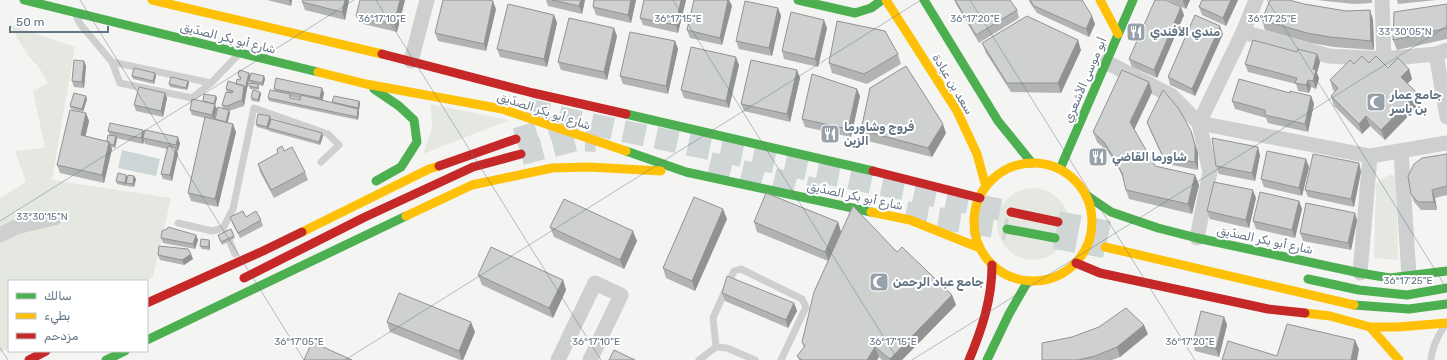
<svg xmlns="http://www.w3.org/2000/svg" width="1447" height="360" font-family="Rubik,Vazirmatn,sans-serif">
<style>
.green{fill:#e4e8e0}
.water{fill:#cdd6d7}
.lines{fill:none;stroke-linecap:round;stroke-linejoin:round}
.primary-tunnel{stroke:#d0d5d6;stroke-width:22;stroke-dasharray:22 11;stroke-linecap:butt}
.lane{stroke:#cecfcf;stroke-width:7}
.street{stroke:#cecfcf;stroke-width:15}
.fast{stroke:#4caf50;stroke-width:9}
.slow{stroke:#ffc107;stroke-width:9}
.jam{stroke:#c62828;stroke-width:9}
.wall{fill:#b2b4b4;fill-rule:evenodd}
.shaded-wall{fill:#919292}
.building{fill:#cfd1d1;stroke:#919292}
.ticks{fill:none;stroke:#637484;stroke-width:1;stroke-opacity:0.45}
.labels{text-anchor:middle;stroke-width:4;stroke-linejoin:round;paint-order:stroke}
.poi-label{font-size:12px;font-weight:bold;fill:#637484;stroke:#fff;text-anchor:start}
.street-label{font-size:12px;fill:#637484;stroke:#fff}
.ticks-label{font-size:10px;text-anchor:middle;fill:#637484;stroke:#fff;stroke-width:4;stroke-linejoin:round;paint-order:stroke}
</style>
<rect width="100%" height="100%" fill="#f4f5f2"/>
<path class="green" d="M10,25L75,47L52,180L171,198L153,277L145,281H9V348L0,353V198L26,182L15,151L45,148L33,91L48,83L38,66L28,56Z
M431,104L509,120L423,154L432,128Z
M1390,175H1396L1398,260L1374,258L1376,185L1379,180Z
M997 224a36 36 0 1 1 72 0a36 36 0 1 1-72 0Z"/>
<path class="water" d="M122,150L160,159L156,176L118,168Z"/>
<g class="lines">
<path class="primary-tunnel" d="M527,109L576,121L1011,212
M516,139L565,124
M521,154L577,140L596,141
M710,163L818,190
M906,212L925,216L1007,229
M1058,222L1109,232
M1055,238L1105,247"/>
<path class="lane" d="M77,18L81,25L112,62L211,83L237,56
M112,62L120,83L192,98L211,83
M178,223L212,231L223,228L233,209L254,108L328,134L339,145L321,162
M226,233L235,254
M716,347L713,318L734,271L741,269L802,299L806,307L781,360
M699,360L716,347L727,348L755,360
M1431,360C1432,348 1437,337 1444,327"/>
<path class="street" d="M1256,0L1243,32L1199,123L1370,156L1447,143
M1382,0L1384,59
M1243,32L1329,56L1384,59L1436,54L1447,50
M1436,54L1447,117
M411,61L427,0
M1106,62L1172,96L1199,123L1210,172L1197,238
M1401,151L1409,276
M0,235L16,227L55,218
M1360,273L1370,156
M558,360L595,283L621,295L590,360"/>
<path class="fast" d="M24,0L318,72
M798,0L855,13L871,8L882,0
M924,0L998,121L1032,163
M374,89L399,106L414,120L417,142L401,167L376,181
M626,114L873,171
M626,151L686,172L871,212
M1060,169L1133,0
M1086,195L1111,212L1158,228L1197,238L1360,273L1390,278L1447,271
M1007,229L1055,238
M1308,279L1359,290L1407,295L1447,288
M1354,305L1409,309L1447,304
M147,340L406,216
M106,360L125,351
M987,360L1009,314L1028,281"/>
<path class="slow" d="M152,0L382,54
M886,0L957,111L977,154L986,187
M1100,0L1118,34
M318,72L366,84L502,109L626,151
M974 222a59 59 0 1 1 118 0a59 59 0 1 1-118 0Z
M871,212L910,220L980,248
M406,216L472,185L552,168L589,167L661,171
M302,232L429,169L439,166
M1105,247L1354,305
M1305,313L1330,316L1370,327H1398L1447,323
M1370,327L1399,360"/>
<path class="jam" d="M382,54L533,93L626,114
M439,166L516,139
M873,171L980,198
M1011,212L1058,222
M1076,263L1100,273L1268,309L1305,313
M244,278L365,217L473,167L521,154
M147,303L263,251L302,232
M29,360L46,351
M969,360C982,329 992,299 992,265"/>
</g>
<path class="wall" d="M267,0H292L291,6Z
M349,0L345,20L305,10L302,2Z
M405,0L397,32L359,23L356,16Z
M546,0H585L582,14L548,6Z
M636,0L631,23L596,15L593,7Z
M686,0L678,33L643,25L640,18Z
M694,0H729L732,6L722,45L690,38L687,30Z
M954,0H1010L1017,10L1019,18L979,43L956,4Z
M1029,0H1082L1095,24L1089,37L1037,13L1030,3Z
M1167,0H1190L1186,9Z
M1202,0H1238L1226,26L1202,15L1199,7Z
M1317,0H1372V3L1354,4L1325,1Z
M1397,0H1437L1398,4Z
M1304,4L1346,11L1370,10L1373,20L1374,50L1334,47L1311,43L1265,30L1262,20Z
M1447,4V39L1397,50L1393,40Z
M778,8L781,16L772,56L739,49L736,41Z
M496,9L486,51L438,41L435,33Z
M554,15L557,23L547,67L500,57L497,49Z
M1184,15L1157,78L1132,67L1129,59Z
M827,28L818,67L784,59L782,51Z
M1223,34L1195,96L1170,85L1168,77Z
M617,36L607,80L561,70L558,62Z
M675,41L678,49L668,94L623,84L620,76Z
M982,43L1081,50L1061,93L1011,92L986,53Z
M1297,52L1317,54L1320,62L1317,73L1319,78L1316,89L1311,87L1309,93L1298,91L1296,84L1248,72L1245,64Z
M898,54L901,64L867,84L832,73L829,63Z
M1369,63L1388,68L1409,69L1412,79L1407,84L1417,93L1421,103L1385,140L1370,126L1362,134L1334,106L1331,96L1335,92L1333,90L1330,80L1354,64Z
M739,65L729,108L684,98L681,90Z
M86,66L84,88L74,87L72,81Z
M797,70L800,78L790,122L744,111L741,104Z
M249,73L250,76H264L265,79L263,86L259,85V90L250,89L249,86L250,83L249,80L244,106L229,111L230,113L227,122L236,132L218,207L191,201L188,193L205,118L192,115L190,110L203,101L217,98L215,105L217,109L214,120H215V119L223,108L222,105L227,92L226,89L236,84L240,80L239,77Z
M132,76H156L154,84L133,79Z
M188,81L189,83L187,90L170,87L169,84Z
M1149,82L1152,92L1134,130L1155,166L1195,175L1199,185L1192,214L1129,199L1126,190L1123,178L1118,167L1108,152L1097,142L1093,132Z
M322,88L324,93L322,101L333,103L332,102L359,101L360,103L359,110V112L358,120L269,101L268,98L275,91L274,89ZM291,97L300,99V100L291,98Z
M260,92L261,94L259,102L252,101L251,98Z
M165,93L167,98L163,117L136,111L134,105Z
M1290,93L1311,96L1314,104L1308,132L1268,123L1266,118L1235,109L1232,101Z
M86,96L87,99L83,112L71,109L70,106Z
M860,96L851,137L805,127L802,119Z
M86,113L89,121L85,136L107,141L110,135L108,131L143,130L144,133L180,143L178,151H177L178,154L172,181L163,179L161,174L167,149L145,144L144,141L143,144L116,138L117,139L115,148L111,147L112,149L104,183L60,173L57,165Z
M270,116L271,119L322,133L323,136L320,145L269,131L268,129V130L257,127L256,124Z
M1147,122L1191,131L1198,153V170L1166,164L1150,130Z
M861,130L946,133L932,157L864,140Z
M277,149L284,151L305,172L308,180L274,198L260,172L258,164L278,153Z
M1447,154V195L1435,198L1437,210H1421L1414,202L1411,194Z
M1260,155L1255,181L1219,174L1216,166Z
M1309,167L1302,196L1264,187L1261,179Z
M1361,171L1354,207L1308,197L1305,190Z
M134,176L136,179L134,187L127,186L126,183L127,180L126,186L117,184L116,181L127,177Z
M1256,198L1249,228L1210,219L1207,211Z
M1299,201L1302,209L1295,238L1256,229L1253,221Z
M1355,213L1357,221L1351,250L1303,241L1300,233Z
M230,217H246L261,220L263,226L240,238L232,223Z
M727,219L695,291L666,278L663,268Z
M754,222H838L841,232L897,252L952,295L956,305L902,360H882L879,357L877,360H799L797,356L804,348L802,342L828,261L757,232Z
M550,227L637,241L624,269L554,237Z
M196,235L198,240L195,249L163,243L161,238Z
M218,235L234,236L235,238L222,245Z
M209,240L210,243V250L202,249L200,246Z
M158,255L193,259L184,265L160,260Z
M478,275L563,280L566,290L553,318L482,285Z
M722,293L794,303L797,311L788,328L725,301Z
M1224,317L1227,325L1219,357L1195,351L1193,343Z
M387,322L475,332L463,360H460L390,332Z
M1148,334L1120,357L1112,360H1042Z"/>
<path class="shaded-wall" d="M289,0H292L291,6Z
M345,0H349L345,20L342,12Z
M400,0H405L397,32L394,24Z
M581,0H585L582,14L579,6Z
M631,0H636L631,23L628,15Z
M681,0H686L678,33L676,25Z
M728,0H729L732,6L722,45L720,38Z
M1183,0H1190L1186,9L1183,1Z
M1231,0H1238L1226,26L1223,18Z
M493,1L496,9L486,51L484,44Z
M1181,7L1184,15L1157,78L1154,70Z
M778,8L781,16L772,56L769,48Z
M1370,10L1373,20L1374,50L1371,41Z
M554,15L557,23L547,67L544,59Z
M1092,16L1095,24L1089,37L1086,29Z
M824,20L827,28L818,67L815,59Z
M1220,26L1223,34L1195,96L1192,89Z
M614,28L617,36L607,80L604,72Z
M1078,40L1081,50L1061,93L1058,83Z
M675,41L678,49L668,94L666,86Z
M1317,54L1320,62L1317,73L1319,78L1316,89L1313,81V69Z
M736,57L739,65L729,108L726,101Z
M84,61L86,66L84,88L82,82Z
M1409,69L1412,79L1404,87L1401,77Z
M797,70L800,78L790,122L787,114Z
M155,73L156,76L154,84L153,81Z
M249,73L250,76L246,92L244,106L242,100L244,86Z
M264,76L265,79L263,86L262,83Z
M1308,80L1311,87L1309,93L1306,85Z
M188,81L189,83L187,90L186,88Z
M1149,82L1152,92L1133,132L1130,122Z
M322,88L324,93L322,103L320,98Z
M857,89L860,96L851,137L848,129Z
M260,92L261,94L259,102L258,100Z
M165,93L167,98L163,117L161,111Z
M1417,93L1421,103L1385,140L1381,130Z
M86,96L87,99L83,112L82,109Z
M216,96L217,98L215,105L217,109L214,120L212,115L213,106Z
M1311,96L1314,104L1308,132L1305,124Z
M359,101L360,103L359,110L358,108Z
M358,109L359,112L358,120L357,117Z
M229,110L230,113L227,125L226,122Z
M86,113L89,121L84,143L81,135Z
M270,116L271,119L268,130L267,127Z
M1366,116L1370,126L1362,134L1359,124Z
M233,124L236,132L218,207L215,199Z
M943,124L946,133L932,157L928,148Z
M143,130L145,136L143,138L144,141L143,144L141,138Z
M1191,131L1198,153V170L1195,162Z
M322,133L323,136L320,145L319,142Z
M116,136L117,139L115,148L114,145Z
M178,137L180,143L178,151L176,145Z
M109,142L112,149L104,183L102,175Z
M1258,147L1260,155L1255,181L1252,173Z
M176,148L178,154L172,181L170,175Z
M1306,159L1309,167L1302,196L1299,188Z
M1359,163L1361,171L1354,207L1351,199Z
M126,175L127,178L126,186L125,183Z
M1195,175L1199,185L1192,214L1188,204Z
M134,176L136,179L134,187L133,184Z
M1253,190L1256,198L1249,228L1246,220Z
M1432,190L1435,198L1437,210L1434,202Z
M1299,201L1302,209L1295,238L1292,230Z
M723,209L727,219L695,291L692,281Z
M1355,213L1357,221L1351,250L1348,243Z
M838,222L841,232L829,262L825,252Z
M633,231L637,241L624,269L620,260Z
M196,235L198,240L195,249L193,244Z
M209,240L210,243V250L209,247Z
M191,254L193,259L184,265L182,260Z
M563,280L566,290L553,318L549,308Z
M952,295L956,305L902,360H890V359Z
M794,303L797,311L788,328L786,320Z
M1224,317L1227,325L1219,357L1216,349Z
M471,322L475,332L463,360H462L459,351Z
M1144,325L1148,334L1120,357L1117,347Z
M1355,340L1359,349L1357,360H1351Z
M875,347L879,357L877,360H867Z"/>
<path class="building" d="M303,0H345L342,12L302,2Z
M360,0H400L394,24L356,16Z
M443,0H489L493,1L484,44L435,33Z
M552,0H581L579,6Z
M594,0H631L628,15L593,7Z
M644,0H681L676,25L640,18Z
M694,0H728L720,38L687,30Z
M955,0H1010L1017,10L976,35Z
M1030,0H1082L1092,16L1086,29L1034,6Z
M1155,0H1165L1181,7L1154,70L1129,59Z
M1202,0H1231L1223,18L1199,7Z
M1270,0H1289L1304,4L1346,11L1370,10L1371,41L1330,37L1307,33L1262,20Z
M745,1L778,8L769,48L736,41Z
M508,4L554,15L544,59L497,49Z
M1447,4V28L1393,40L1394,12Z
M791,12L824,20L815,59L782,51Z
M1195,15L1220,26L1192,89L1168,77Z
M1027,16L1078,40L1058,83H1007L982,43Z
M569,18L614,28L604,72L558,62Z
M837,21L885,31L898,54L864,74L829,63Z
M630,32L675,41L666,86L620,76Z
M1253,40L1297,52L1298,49L1317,54L1313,69L1316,70L1313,81L1308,80L1306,85L1295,83L1297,78L1245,64Z
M691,47L736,57L726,101L681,90Z
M1362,56L1369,63L1376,56L1388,68L1398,58L1409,69L1401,77L1417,93L1381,130L1366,116L1359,124L1331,96L1338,88L1330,80L1350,60L1354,64Z
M74,60L84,61L82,82L72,81Z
M751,60L797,70L787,114L741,104Z
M906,66L943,124L928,148L861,130L870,88Z
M134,68L155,73L153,81L132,76Z
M240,70L249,73L245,89L244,86L236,84L237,79L240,80L241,77H239L238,72Z
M1122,70L1149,82L1130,122L1155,166L1195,175L1188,204L1126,190L1122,173L1114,158L1104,142L1093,132Z
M251,73L264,76L262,83L249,80Z
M812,74L857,89L848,129L802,119Z
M171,77L188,81L186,88L169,84Z
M276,78L322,88L320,98L274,89Z
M1239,79L1290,93V91L1311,96L1305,124L1265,115V110L1232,101Z
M228,81L244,86L242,100L227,106L222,105L226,92L232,93L233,91L226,89Z
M249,83L258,84V88L249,86Z
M139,87L165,93L161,111L134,105Z
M253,90L260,92L258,100L251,98Z
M270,90L290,94V98L300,100L301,95L358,109L357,117L268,98Z
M1163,90L1179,109L1191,131L1195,145V162L1163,157L1147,122Z
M74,93L86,96L82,109L70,106Z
M204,94L216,96L214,104L203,101Z
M334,96L359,101L358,108L332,102Z
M192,99L215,104L212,115L190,110Z
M218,107L229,110L226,122L215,119Z
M70,110L86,113L81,135L109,142L102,175L57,165Z
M258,114L270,116L267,127L256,124Z
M205,117L233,124L215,199L188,193Z
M271,119L322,133L319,142L268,128Z
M110,123L143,130L141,138L108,131Z
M145,130L178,137L176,145L143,138Z
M108,135L116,136L114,145L110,144L109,142L107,141Z
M1212,138L1258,147L1252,173L1216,166Z
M168,146L176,148L170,175L161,174Z
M282,146L284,151L292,147L305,172L271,190L258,164L278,153L277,149Z
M1267,151L1306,159L1299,188L1261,179Z
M1313,154L1359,163L1351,199L1305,190Z
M1447,154V186L1432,190L1434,202H1418L1411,194L1408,176L1414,164L1422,158Z
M118,173L126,175L125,183L116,181Z
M128,175L134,176L133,184L126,183Z
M1214,182L1253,190L1246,220L1207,211Z
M1260,192L1299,201L1292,230L1253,221Z
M766,193L838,222L825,252L754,222Z
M694,197L723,209L692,281L663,268Z
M564,199L633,231L620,260L550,227Z
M1306,203L1355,213L1348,243L1300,233Z
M853,206L897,252L902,247L952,295L890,359L875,347L867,360H802L797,356L805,346L802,342L814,292Z
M243,211L246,217L256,211L261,220L238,233L230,217Z
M168,227L196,235L193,244L161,238L162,231L167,229Z
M231,229L234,236L221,242L218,235Z
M201,239L209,240V247L200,246Z
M159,246L188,249L191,254L182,260L158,255Z
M491,247L563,280L549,308L478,275Z
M727,276L794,303L786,320L722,293Z
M399,293L471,322L459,351L387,322Z
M1126,308L1144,325L1117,347L1095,356L1078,360H1042V343L1072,337L1099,327Z
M1201,311L1224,317L1216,349L1193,343Z
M1287,324L1355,340L1351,360H1222L1228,341L1277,356Z
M312,342L352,360H304Z
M614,350L635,360H609Z"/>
<path class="ticks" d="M80,0L304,360M376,0L601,360M673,0L898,360M970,0L1195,360M1267,0L1447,289M0,221L354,0M0,348L8,360M345,360L921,0M912,360L1447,26"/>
<defs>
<symbol id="restaurant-square" viewBox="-11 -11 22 22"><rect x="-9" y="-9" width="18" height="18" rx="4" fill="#96a1aa" stroke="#fff"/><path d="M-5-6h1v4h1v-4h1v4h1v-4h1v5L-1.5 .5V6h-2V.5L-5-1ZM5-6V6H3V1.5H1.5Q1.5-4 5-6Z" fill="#fff"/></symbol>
<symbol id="mosque-square" viewBox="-11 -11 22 22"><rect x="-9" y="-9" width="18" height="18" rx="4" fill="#96a1aa" stroke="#fff"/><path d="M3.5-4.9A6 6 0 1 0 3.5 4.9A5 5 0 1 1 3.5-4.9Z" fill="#fff"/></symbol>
</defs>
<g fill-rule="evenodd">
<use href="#restaurant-square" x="1125" y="21" width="22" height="22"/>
<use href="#mosque-square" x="1365" y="91" width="22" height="22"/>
<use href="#restaurant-square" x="819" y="123" width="22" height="22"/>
<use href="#restaurant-square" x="1087" y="146" width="22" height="22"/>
<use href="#mosque-square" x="868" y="271" width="22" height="22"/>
</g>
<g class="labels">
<g class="poi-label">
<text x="1150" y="36">مندي الأفندي</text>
<text x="1390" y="99">جامع عمار<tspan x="1390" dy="14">بن ياسر</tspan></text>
<text x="844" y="131">فروج وشاورما<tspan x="844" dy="14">الزين</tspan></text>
<text x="1112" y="161">شاورما القاضي</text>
<text x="893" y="286">جامع عباد الرحمن</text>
</g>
<g class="street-label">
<text transform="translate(228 38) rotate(14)" y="4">شارع أبو بكر الصدّيق</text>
<text transform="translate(1085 80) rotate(-67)" y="4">أبو موسى الأشعري</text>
<text transform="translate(953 84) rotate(59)" y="4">سعد بن عبادة</text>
<text transform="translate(544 111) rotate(18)" y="4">شارع أبو بكر الصدّيق</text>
<text transform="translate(855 196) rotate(12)" y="4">شارع أبو بكر الصدّيق</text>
<text transform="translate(1265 240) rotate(12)" y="4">شارع أبو بكر الصدّيق</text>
</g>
</g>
<g class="ticks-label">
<text x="678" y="22">36°17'15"E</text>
<text x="382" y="22">36°17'10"E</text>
<text x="975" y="22">36°17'20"E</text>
<text x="1272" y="22">36°17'25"E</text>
<text x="1405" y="35">33°30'05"N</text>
<text x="42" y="220">33°30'15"N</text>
<text x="1408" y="284">36°17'25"E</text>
<text x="299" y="345">36°17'05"E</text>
<text x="596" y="345">36°17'10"E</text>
<text x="893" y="345">36°17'15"E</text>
<text x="1190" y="345">36°17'20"E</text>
</g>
<rect x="8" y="280" width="140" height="72" fill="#ffffff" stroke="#c1c7ce"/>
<rect x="16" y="293" width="20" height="6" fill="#4caf50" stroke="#c1c7ce"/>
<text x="44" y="300" font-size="12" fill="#637484">سالك</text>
<rect x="16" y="313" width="20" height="6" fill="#ffc107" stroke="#c1c7ce"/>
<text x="44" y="320" font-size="12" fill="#637484">بطيء</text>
<rect x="16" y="333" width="20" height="6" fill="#c62828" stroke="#c1c7ce"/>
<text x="44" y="340" font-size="12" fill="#637484">مزدحم</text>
<path d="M10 26v6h98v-6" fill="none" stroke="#637484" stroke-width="2"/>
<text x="16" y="26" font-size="12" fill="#637484" stroke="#ffffff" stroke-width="3" paint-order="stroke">50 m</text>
</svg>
